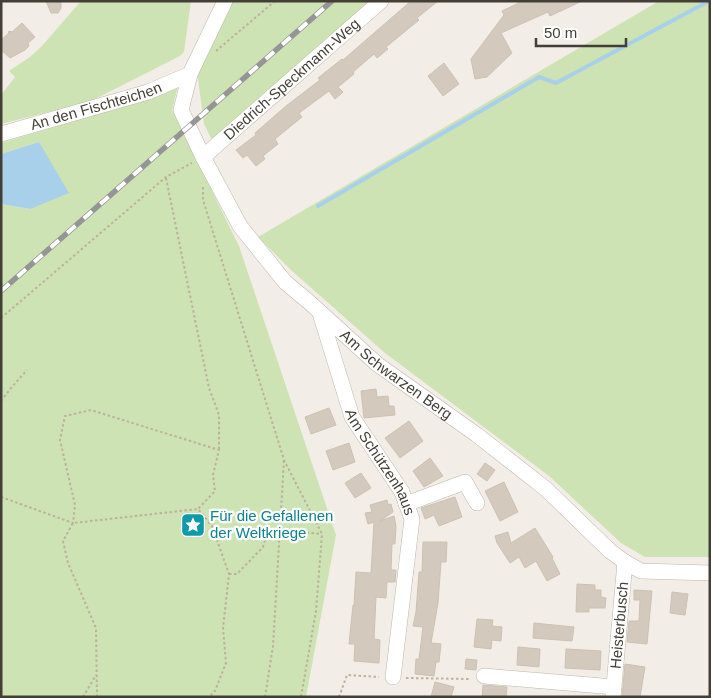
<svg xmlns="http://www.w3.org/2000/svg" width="711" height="698" font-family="Helvetica,sans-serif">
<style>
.green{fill:#cee3b3}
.water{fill:#a8d0ea}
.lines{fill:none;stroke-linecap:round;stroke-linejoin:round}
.stream{stroke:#a8d0ea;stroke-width:4}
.building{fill:#d3cabd;stroke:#cdc1b1}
.minor-casing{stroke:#bdb6aa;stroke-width:16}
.path{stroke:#bdb19c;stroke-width:2;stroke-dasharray:2.5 2.5;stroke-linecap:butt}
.minor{stroke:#fff;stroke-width:15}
.rail-casing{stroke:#959595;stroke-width:5.5}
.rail{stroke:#fff;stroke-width:4;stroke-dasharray:11;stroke-linecap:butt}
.labels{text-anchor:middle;stroke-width:4.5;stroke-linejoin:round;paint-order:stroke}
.street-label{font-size:15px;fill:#443f36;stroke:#fff}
.culture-label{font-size:15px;fill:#0d838f;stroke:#fff;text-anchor:start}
</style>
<rect width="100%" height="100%" fill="#f2eee7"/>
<path class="green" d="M81,1H191L184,52L180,56L91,101L1,124V95L15,77L9,71L30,57L41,47Z
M231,1H378L214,144L204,124L197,71Z
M659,1H710V557H645L621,543L549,476L385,353L292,271L258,237Z
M178,86L172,110L239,246L336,535L306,697H1V204L30,209L39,142L1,154V143C61,125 120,109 178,86Z"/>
<path class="water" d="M39,142L69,193L30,209L1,204V154Z"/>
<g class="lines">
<path class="stream" d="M318,206L539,77L556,83L709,1"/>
</g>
<path class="building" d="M46,1H61V8L58,13H51Z
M411,1H438L417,18L419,20L386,47L388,49L377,58L374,54L353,72L354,74L338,87L343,92L335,99L329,91L299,113L302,117L275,139L278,144L263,156L265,159L256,166L247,155L243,158L236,150L256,135L255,133L286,106L320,80L318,78L342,59L343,60Z
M523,1H582L550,16L548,12L501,33L512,53L487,77L475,79L471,59L504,15L502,11Z
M22,23L35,37L28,43L29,46L25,50L10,58L1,50V40L8,34L9,31L12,32Z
M444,63L459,84L443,96L428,76Z
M376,389L377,397L388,396L389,406H394L395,415L364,418L361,391Z
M329,408L336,425L311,434L305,417Z
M409,421L423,441L400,458L385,438Z
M349,443L355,462L333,470L326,451Z
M430,458L443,476L424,487L413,471Z
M485,463L495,470L487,481L477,474Z
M361,473L371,488L355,498L345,483Z
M504,482L518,512L500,521L485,491Z
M455,497L462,517L439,526L434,515L425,519L421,508Z
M387,500L388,505L391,504L393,512L380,521L394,516L396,526L395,544H392L391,570H396L395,582H387L386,598L376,597L374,639L380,640L379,663L354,661L355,644H349L353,605H354L356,572L371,573L374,522L368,524L365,513L372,512L370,505Z
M535,528L553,557L552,558L560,574L547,581L536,561L525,568L519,557L510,563L497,543L495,536L508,532L511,543Z
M423,542H447L446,562H441L438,603L431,643L441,644L439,662H436L434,676L415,674L416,659H419L423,627L413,626L416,612L419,572H422Z
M577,584L595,585V590H601V597L606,598L605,608H589V612H576Z
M634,590L652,591L647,644L627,642L629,621H639L640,600H634Z
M672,592L688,594L685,615L670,613Z
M477,619L493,620L492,626L502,627L501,641L492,640L491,649L474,647Z
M534,623L574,627L572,641L533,638Z
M518,647L540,649L539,667L517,665Z
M566,649L601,651L600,670L565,668Z
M466,659L477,660L476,670L465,669Z
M625,664L645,667L640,697H622Z
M435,682L454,687L451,697H431Z
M483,685L507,687L506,697H482Z"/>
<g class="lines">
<defs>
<g id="minor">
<path id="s1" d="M225,1L190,74L181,110L203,157L240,226L285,282L309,302L377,364L477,435L546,489L610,551L625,562L641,571L710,573"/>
<path id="s2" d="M1,134L148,92L190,74"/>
<path id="s3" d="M203,157L381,1"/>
<path id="s4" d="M320,313L352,417L402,492L412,519L393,677"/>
<path d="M406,504L465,482L477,503"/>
<path d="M484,676L614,687"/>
<path id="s5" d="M613,697L625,562"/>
</g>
</defs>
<use href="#minor" class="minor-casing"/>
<path class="path" d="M216,51L275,1
M166,178L209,388L219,415V450
M203,187V200L284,460L322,534L316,611L301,697
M1,318L166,177L192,163
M1,401L11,388L27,370
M1,497L73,523L75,505L60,440L65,416L91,410L219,450L213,475L215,491L198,509
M229,574H237L263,547L267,533L280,530L321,534
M406,678L471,679
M83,697L96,675
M97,697L96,628L68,563L63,541L73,523L198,509L212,526L229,574L223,628L226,663L215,691L209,697
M265,697L273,646L284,460
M339,697L347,675L379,677"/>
<use href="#minor" class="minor"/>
<defs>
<path id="rail" d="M1,291L332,1"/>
</defs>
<use href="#rail" class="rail-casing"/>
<use href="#rail" class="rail"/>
</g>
<defs>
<symbol id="sight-square" viewBox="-11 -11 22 22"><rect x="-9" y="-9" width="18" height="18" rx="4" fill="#0f9aa8" stroke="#fff"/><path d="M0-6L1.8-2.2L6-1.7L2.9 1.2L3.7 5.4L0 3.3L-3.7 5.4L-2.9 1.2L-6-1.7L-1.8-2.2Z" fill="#fff"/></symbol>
</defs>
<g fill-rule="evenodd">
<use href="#sight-square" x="179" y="511" width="28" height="28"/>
</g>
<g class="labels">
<g class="street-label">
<text dy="5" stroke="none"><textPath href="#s3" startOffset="118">Diedrich-Speckmann-Weg</textPath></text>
<text dy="5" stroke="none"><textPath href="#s2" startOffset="99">An den Fischteichen</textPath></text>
<text dy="5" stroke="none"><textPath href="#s1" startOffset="465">Am Schwarzen Berg</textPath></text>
<text dy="5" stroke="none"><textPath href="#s4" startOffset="162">Am Schützenhaus</textPath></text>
<text dy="5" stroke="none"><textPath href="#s5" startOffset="72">Heisterbusch</textPath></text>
</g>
<g class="culture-label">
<text x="210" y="521">Für die Gefallenen<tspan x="210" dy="17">der Weltkriege</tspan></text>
</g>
</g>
<rect width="711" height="698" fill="none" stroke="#443f36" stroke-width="5"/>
<path d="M536 38v8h90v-8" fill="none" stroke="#443f36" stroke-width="2.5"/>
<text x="544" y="38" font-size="15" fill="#443f36" stroke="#ffffff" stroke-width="4" paint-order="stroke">50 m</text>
</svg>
